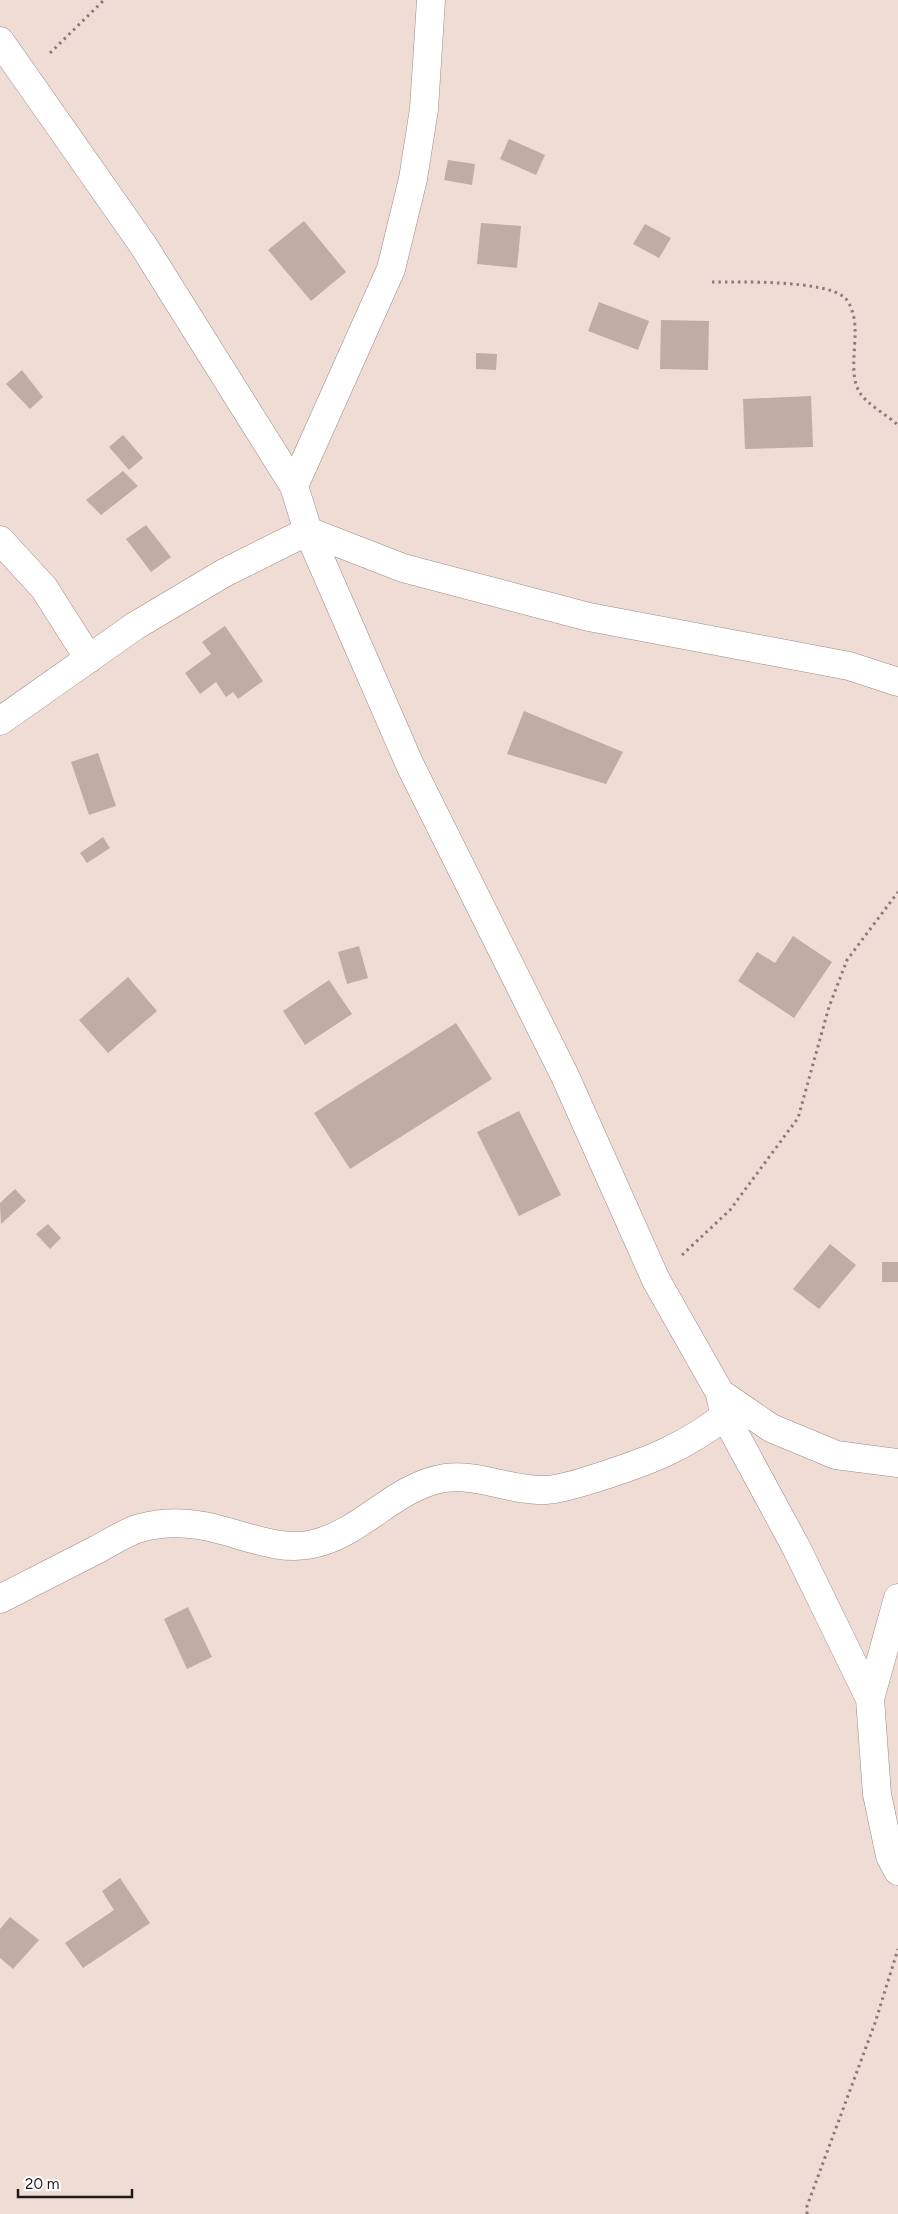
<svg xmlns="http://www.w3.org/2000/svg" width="898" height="2214" font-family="Figtree,sans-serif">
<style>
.building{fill:#beaca5}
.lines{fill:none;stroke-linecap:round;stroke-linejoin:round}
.minor-casing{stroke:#9c8b85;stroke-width:29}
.path{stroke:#887b77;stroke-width:3;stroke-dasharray:2.5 4;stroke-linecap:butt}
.minor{stroke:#fff;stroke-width:28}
</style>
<rect width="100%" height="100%" fill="#efdcd5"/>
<path class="building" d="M509,139L545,155L536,175L500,159Z
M448,160L475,164L472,185L444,180Z
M304,221L346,272L311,301L268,250Z
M481,223L521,226L517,268L477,264Z
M645,224L671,238L659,258L633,244Z
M599,302L649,321L638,350L588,331Z
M661,320L709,321L708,370L660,369Z
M476,353L497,354L496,370L476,369Z
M22,370L43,397L30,409L6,384Z
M811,396L813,447L745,449L743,399Z
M123,435L143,458L129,470L109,447Z
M123,471L138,486L101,515L86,500Z
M146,525L171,557L151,572L126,539Z
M225,626L263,681L238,699L233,692L226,697L216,682L200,694L185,673L211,654L202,642Z
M524,711L623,752L606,784L507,754Z
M98,753L116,806L89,815L71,762Z
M103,837L110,848L87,863L80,853Z
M793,936L832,962L794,1018L738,981L757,952L775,963Z
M359,946L368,978L347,984L338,952Z
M128,977L157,1011L108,1053L79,1020Z
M329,980L352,1014L305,1045L283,1011Z
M456,1023L492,1079L350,1169L314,1113Z
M519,1111L561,1195L519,1216L477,1132Z
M15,1189L26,1201L1,1224L0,1203Z
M48,1224L61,1238L50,1249L36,1234Z
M830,1244L856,1265L819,1309L793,1289Z
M882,1262H898V1282H882Z
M188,1607L212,1657L187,1669L164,1619Z
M120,1878L150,1923L83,1968L65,1943L114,1910L102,1891Z
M10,1917L39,1940L13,1969L0,1958V1929Z"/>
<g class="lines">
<defs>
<path id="minor" d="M0,41L143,245L294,486L308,531L410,765L565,1076L656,1280L720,1393L771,1428L836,1455L898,1463
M294,486L391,269L413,179L424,109L431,0
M0,540L44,588L89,659
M0,721L135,626L224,573L308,531L403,568L589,617L849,666L898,682
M721,1399L725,1416L796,1547L870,1699L877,1794L890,1856L898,1871
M0,1599C33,1582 65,1566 98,1549C111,1542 126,1532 140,1528C159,1523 179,1522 198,1525C235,1530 275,1553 313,1544C363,1533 394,1486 445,1478C479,1473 512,1492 546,1490C564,1489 582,1482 599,1477C649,1461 683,1448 725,1416
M870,1699L898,1598"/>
</defs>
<use href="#minor" class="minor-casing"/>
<path class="path" d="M50,53L104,0
M712,282C740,282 823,280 844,297C852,304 855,319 855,329C856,349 849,376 860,393C868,405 887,415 898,425
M682,1255L730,1210L798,1118L829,1007L847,960L898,892
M807,2214V2206L875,2023L898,1949"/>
<use href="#minor" class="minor"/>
</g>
<path d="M18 2189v8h114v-8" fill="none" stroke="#201a18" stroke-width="2.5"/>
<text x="25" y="2189" font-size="15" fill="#201a18" stroke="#ffffff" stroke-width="4" paint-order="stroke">20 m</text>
</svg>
